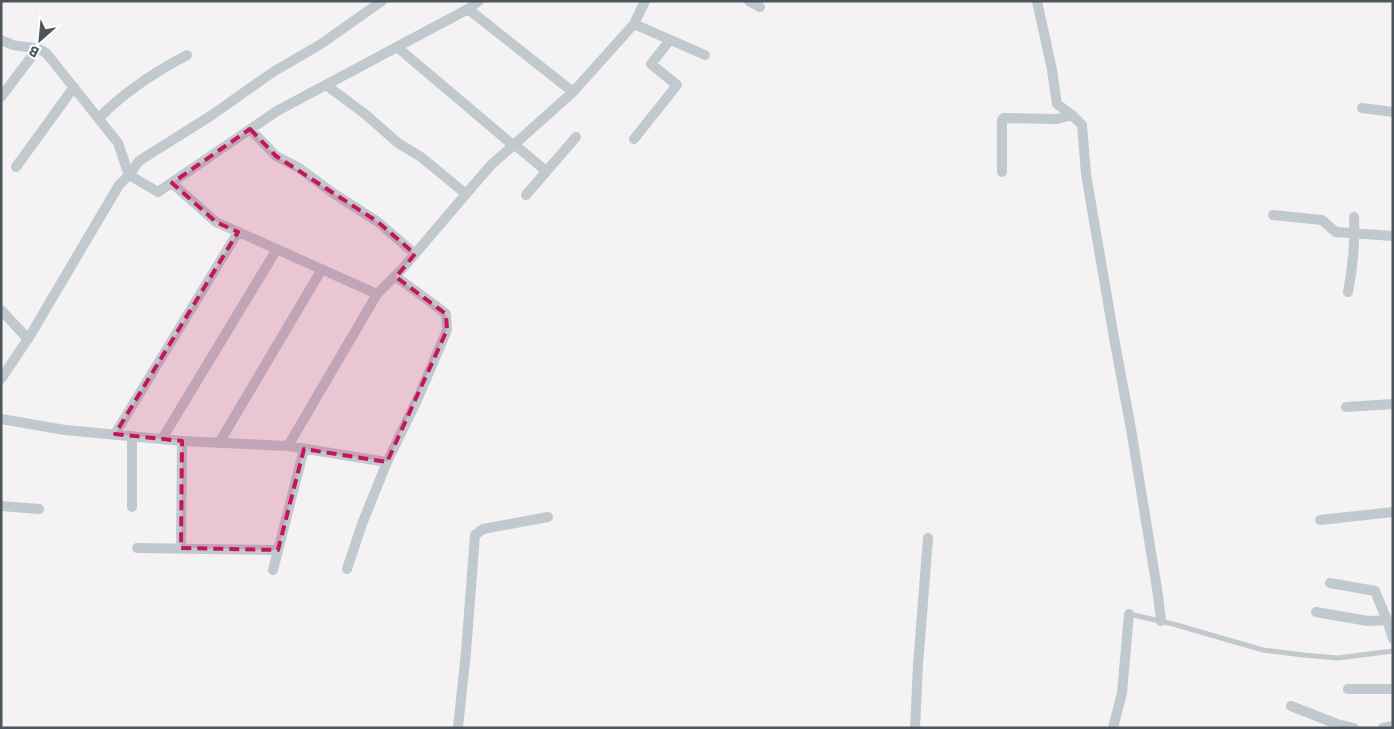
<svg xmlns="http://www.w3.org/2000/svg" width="1394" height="729" font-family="'Open Sans',sans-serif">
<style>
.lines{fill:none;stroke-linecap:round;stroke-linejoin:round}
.service{stroke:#c1c9cf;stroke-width:5}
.minor{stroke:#c1c9cf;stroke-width:10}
.marked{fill:#c2185b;fill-opacity:0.2;stroke:#c2185b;stroke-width:4;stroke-dasharray:10 6;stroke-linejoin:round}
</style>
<rect width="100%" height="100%" fill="#f4f2f2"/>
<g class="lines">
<path class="service" d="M1129,614L1173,624L1263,650L1303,655L1338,658L1393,651"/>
<path class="minor" d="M749,1L760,7
M1037,1L1052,70L1057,104L1072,115L1082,125L1086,174L1114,338L1131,429L1158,595L1161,621
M468,9L573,92
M634,24L705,55
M1,40C5,42 9,43 13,45C25,48 37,45 47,54L118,143L129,175L158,192L277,111L468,9L479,1
M397,47L514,146
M326,85L365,114L398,143L421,157L466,194
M1,97L38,48
M1362,108L1393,112
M99,118C124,92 155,72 187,55
M250,129L276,156L299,168L333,193L378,222L415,254
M634,139L677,85L651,64L670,40
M515,145L546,171
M16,167L74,87
M1002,172V120L1004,118L1057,119L1072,115
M172,183L216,222L377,294
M526,195L576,137
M1273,215L1322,220L1331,228L1336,232L1393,236
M1348,292C1353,267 1355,242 1354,217
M1,310L28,339
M1,379L31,334L119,185L129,175L139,161L212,115L273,72L321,44L382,1
M1346,407L1393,404
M1,419L65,430L182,441L288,446L387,462
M115,434L238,232
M132,436V507
M162,439L277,249
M219,443L322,269
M288,446L377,294L402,269L490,166L573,92L634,24L645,1
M1,506L39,509
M1320,520L1393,512
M137,548L278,550
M181,548L182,441
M347,569L362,524L387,462L418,398L447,330L446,314L432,303L395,276
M273,570L304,449
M1330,583L1375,591L1387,620L1393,639
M1316,612L1368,621L1387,620
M1348,689H1393
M1291,706L1337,724L1354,728
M458,728L466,652L475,535L483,529L548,517
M915,728L918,665L928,538
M1113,728L1122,693L1129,614
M1383,728L1393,726"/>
</g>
<path class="marked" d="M250,129L276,156L378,222L415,254L396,277L446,314L447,330L387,462L304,449L278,550L181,548L182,441L115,434L238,232L216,222L172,183Z"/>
<rect width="1394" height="729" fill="none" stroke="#4b565e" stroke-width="5"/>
<g transform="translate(40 40) rotate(207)" stroke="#ffffff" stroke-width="4" paint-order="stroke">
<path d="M0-4L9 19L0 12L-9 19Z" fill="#4b565e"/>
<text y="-8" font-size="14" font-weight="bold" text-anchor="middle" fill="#4b565e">B</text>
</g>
</svg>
